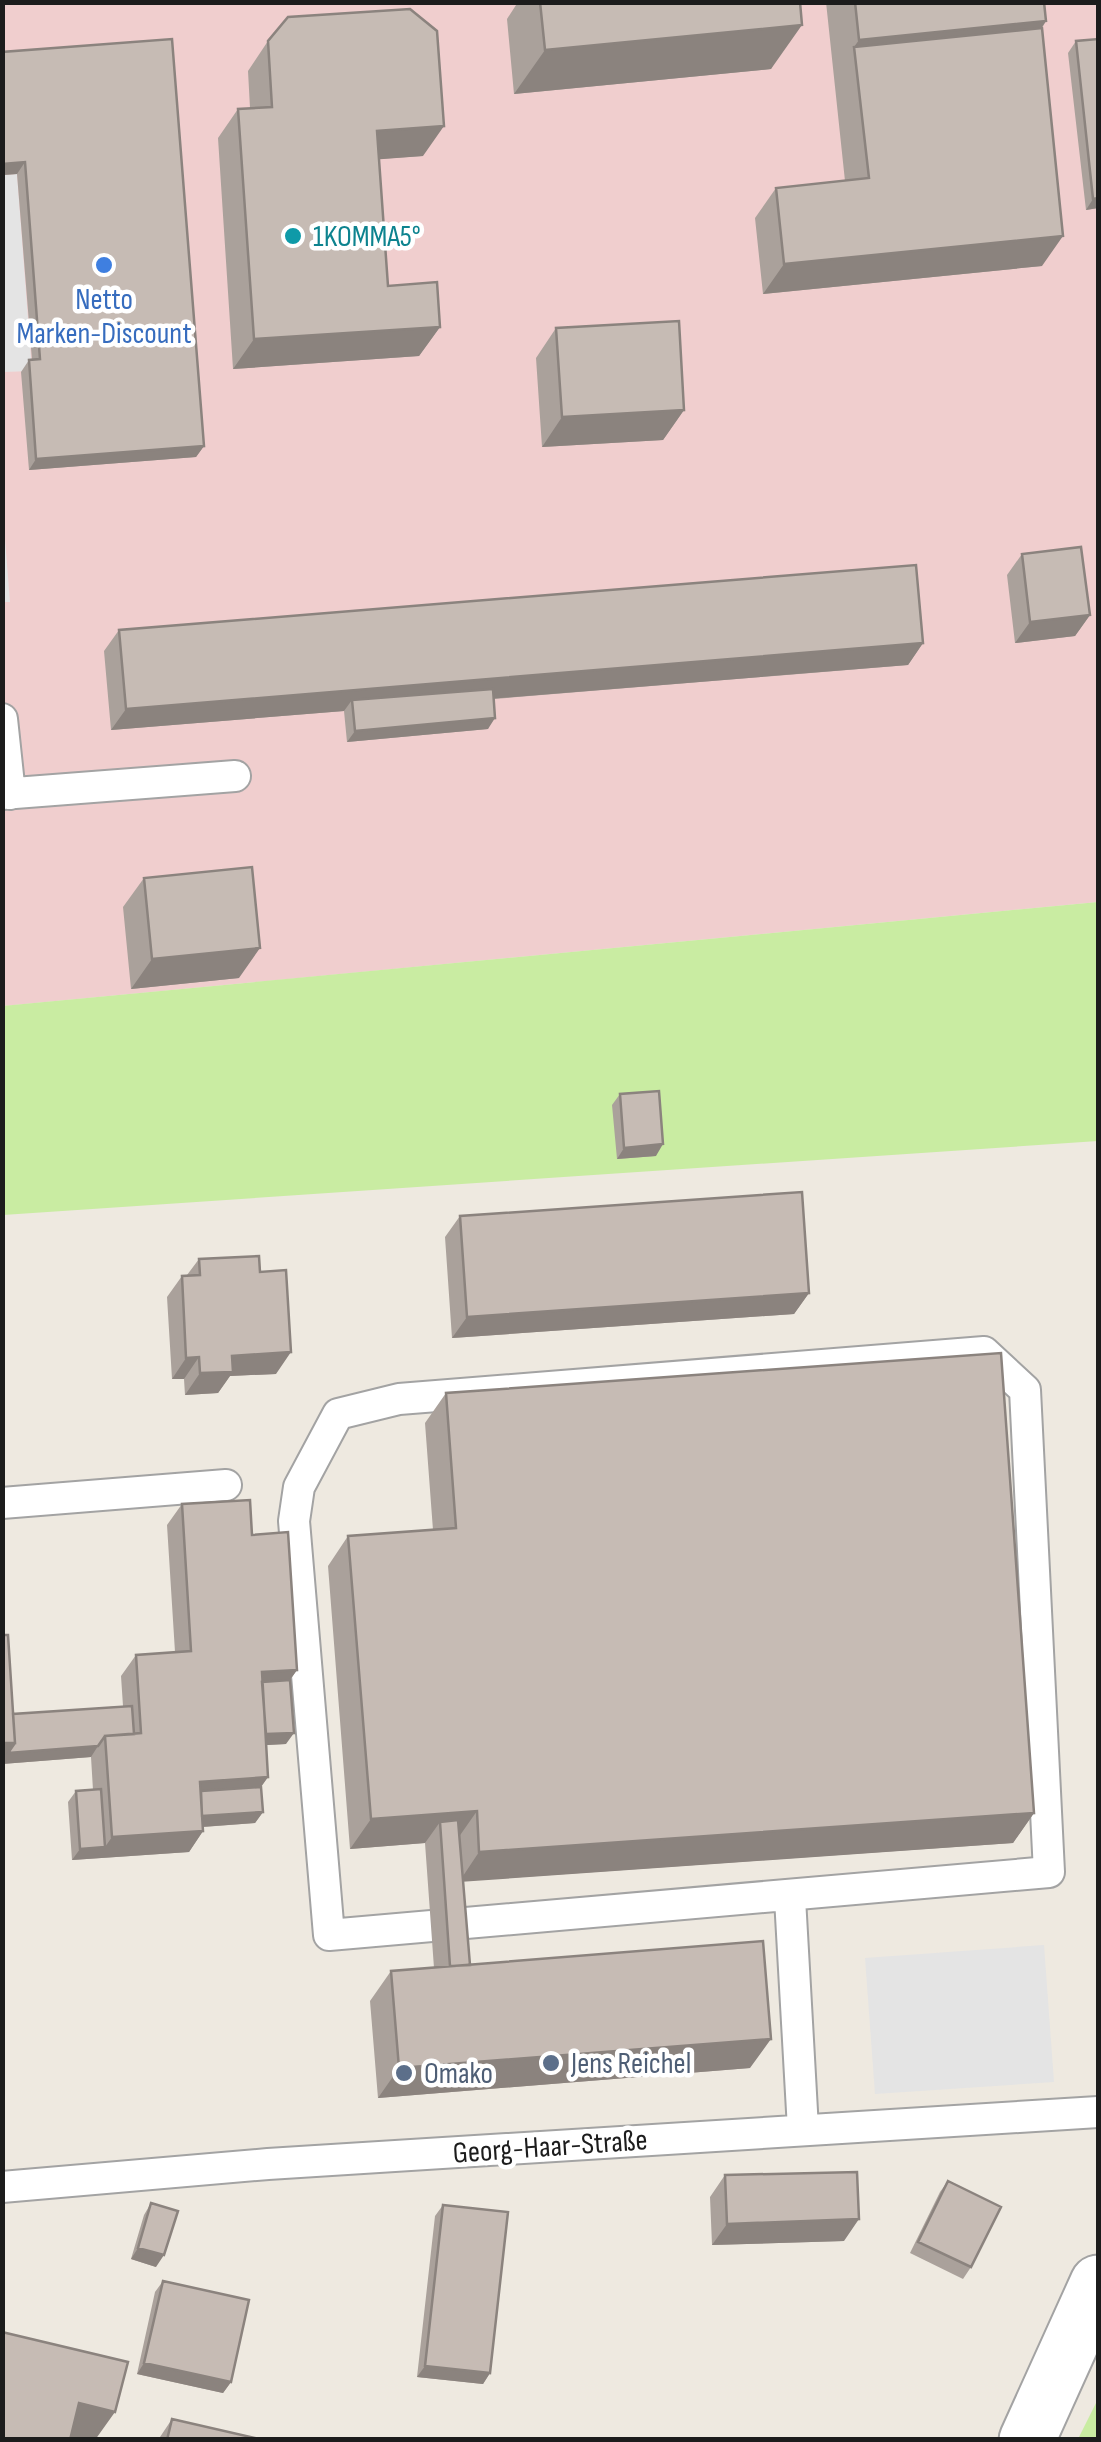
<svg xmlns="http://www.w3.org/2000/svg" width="1101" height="2442" font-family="'Sofia Sans Condensed',sans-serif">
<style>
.commercial{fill:#f0cece}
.grass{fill:#c9eca2}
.parking{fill:#e4e4e4}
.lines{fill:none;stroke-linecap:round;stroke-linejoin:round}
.service-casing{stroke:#a3a3a3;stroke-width:34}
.minor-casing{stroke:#a3a3a3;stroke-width:59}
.service{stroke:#fff;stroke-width:30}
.minor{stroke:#fff;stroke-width:55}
.wall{fill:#aaa19b}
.shaded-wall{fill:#8b837e}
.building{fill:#c6bbb4;stroke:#8b837e;stroke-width:2.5}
.culture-dot{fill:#0f9aa8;stroke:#fff;stroke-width:4}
.shop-dot{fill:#3f7fe0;stroke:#fff;stroke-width:4}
.service-dot{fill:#5c6f8a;stroke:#fff;stroke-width:4}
.labels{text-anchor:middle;stroke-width:9;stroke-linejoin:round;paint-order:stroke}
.culture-label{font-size:30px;fill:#0d838f;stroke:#fff;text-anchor:start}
.shop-label{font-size:30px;fill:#366cbe;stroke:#fff}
.service-label{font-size:30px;fill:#4e5e75;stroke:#fff;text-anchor:start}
.street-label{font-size:30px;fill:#1c1c1c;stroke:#fff}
</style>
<rect width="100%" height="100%" fill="#eee9e0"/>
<path class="commercial" d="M3,3H1098V902L3,1006Z"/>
<path class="grass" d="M1098,902V1141L3,1215L2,1006Z
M1098,2399V2439H1078Z"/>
<path class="parking" d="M17,174L32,371L3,372V175Z
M2,501L10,602H2Z
M1044,1945L1054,2082L875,2094L865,1958Z"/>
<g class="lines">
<defs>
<path id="service" d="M2,719L10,794
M2,794L235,776
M984,1352L1025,1390L1049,1872L329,1935L294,1521L299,1487L338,1414L399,1399Z
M2,1503L226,1485
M790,1898L803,2129
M2,2187L268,2164L1098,2112"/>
<path id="minor" d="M1027,2440L1098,2283"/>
</defs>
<use href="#service" class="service-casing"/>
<use href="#minor" class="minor-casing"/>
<use href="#service" class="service"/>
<use href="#minor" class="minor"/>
</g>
<path class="wall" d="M518,2H800L771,69L514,94L507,19Z
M826,2H1044L1046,21L1042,28V266L763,294L755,218L776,188L845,181Z
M1098,39V208L1086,210L1068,53L1076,41Z
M268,41L423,156L379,159L388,286L440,327L419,356L233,369L218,138L238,109L250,108L248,71Z
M2,52L204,446L196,457L29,470L21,372L29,360H32L17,174L2,175Z
M556,328L684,410L663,440L542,447L536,358Z
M1022,554L1090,615L1075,636L1015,643L1007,575Z
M119,630L923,643L908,665L494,699L488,729L347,742L344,711L111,730L104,651Z
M144,878L239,978L131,989L123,907Z
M620,1094L656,1156L617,1159L612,1105Z
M460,1216L809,1293L794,1314L452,1338L445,1237Z
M199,1259L260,1272L276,1374L230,1376L218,1393L185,1395L184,1379H172L167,1297L182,1276L187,1275Z
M446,1393L1034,1813L1013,1843L463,1881L470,1965L750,2068L378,2098L370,2001L391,1971L434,1968L425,1843L350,1849L328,1566L348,1536L433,1530L425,1423Z
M182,1504L252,1535L297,1670L290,1680L286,1744L266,1745L268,1777L261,1787L263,1812L255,1823L203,1827V1831L189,1852L72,1860L68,1802L76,1791L93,1790L91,1757L2,1764V1635L13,1714L123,1706L121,1676L136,1655L175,1652L167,1525Z
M725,2175L844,2241L712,2245L710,2197Z
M948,2181L971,2267L963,2279L910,2253L940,2192Z
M151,2203L156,2267L131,2259L144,2215Z
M443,2205L490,2373L483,2384L417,2377L435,2216Z
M163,2281L231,2382L223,2393L137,2374L155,2292Z
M172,2419L259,2440H158Z"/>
<path class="shaded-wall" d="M1046,21L1021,58L854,47L859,40Z
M802,25L771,69L514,94L545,50Z
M444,126L423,156L357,161L377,131Z
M25,162L17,174L2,175V164Z
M1098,198V208L1086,210L1093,199Z
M1063,236L1042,266L763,294L784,264Z
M440,327L419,356L233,369L254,339Z
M684,410L663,440L542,447L562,417Z
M204,446L196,457L29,470L36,459Z
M1090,615L1075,636L1015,643L1030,622Z
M923,643L908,665L353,710L352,700L344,711L111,730L126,709Z
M495,718L488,729L347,742L355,731Z
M260,948L239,978L131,989L152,959Z
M663,1144L656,1156L617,1159L624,1148Z
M809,1293L794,1314L452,1338L467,1317Z
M291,1352L276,1374L230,1376L218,1393L185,1395L200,1373L232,1356Z
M199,1357L184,1379H172L186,1358Z
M297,1670L282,1691L255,1693L262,1672Z
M294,1733L286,1744L250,1746L258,1735Z
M2,1743H15L98,1746L91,1757L2,1764Z
M268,1777L253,1798L194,1802L200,1782Z
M477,1811L456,1841L440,1822L425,1843L350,1849L371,1819Z
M263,1812L255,1823L187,1828L195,1817Z
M1034,1813L1013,1843L459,1882L479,1852Z
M203,1831L189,1852L72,1860L80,1849L105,1847L112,1837Z
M771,2039L750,2068L378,2098L399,2068Z
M859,2219L844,2241L712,2245L727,2224Z
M138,2248L164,2255L156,2267L131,2259Z
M144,2363L231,2382L223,2393L137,2374Z
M425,2366L490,2373L483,2384L417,2377Z
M79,2403L115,2412L95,2440H53Z"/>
<path class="building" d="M540,2H800L802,25L545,50Z
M855,2H1044L1046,21L859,40Z
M410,9L437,31L444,126L377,131L388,286L437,282L440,327L254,339L238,109L272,107L268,41L288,17Z
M1042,28L1063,236L784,264L776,188L869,178L854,47Z
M172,39L204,446L36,459L29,360L40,359L25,162L2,164V52Z
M1098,39V198L1093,199L1076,41Z
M679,321L684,410L562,417L556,328Z
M1081,547L1090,615L1030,622L1022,554Z
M916,565L923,643L126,709L119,630Z
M493,689L495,718L355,731L352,700Z
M252,867L260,948L152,959L144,878Z
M659,1091L663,1144L624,1148L620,1094Z
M802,1192L809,1293L467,1317L460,1216Z
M259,1256L260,1272L286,1270L291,1352L232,1356L233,1372L200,1373L199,1357L186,1358L182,1276L200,1275L199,1259Z
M1001,1353L1034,1813L479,1852L477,1811L371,1819L348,1536L456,1528L446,1393Z
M250,1500L252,1535L288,1532L297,1670L262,1672L268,1777L200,1782L203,1831L112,1837L105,1736L141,1733L136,1655L191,1651L182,1504Z
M2,1635H8L15,1743H2Z
M290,1680L294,1733L266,1734L262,1682Z
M132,1706L134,1734L105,1736L98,1746L8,1753L15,1743L13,1714Z
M261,1787L263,1812L202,1816L201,1791Z
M101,1789L105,1847L80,1849L76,1791Z
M458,1820L470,1965L450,1966L440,1822Z
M763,1941L771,2039L399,2068L391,1971Z
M857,2172L859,2219L727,2224L725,2175Z
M948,2181L1001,2207L971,2267L918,2242Z
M151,2203L178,2211L164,2255L138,2248Z
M443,2205L508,2212L490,2373L425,2366Z
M163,2281L249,2300L231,2382L144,2363Z
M2,2332L128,2362L115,2412L79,2403L70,2440H2Z
M172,2419L259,2439V2440H167Z"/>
<circle class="culture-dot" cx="293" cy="236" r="10"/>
<circle class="shop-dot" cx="104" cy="265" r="10"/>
<g class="service-dot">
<circle cx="551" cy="2063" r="10"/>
<circle cx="404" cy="2073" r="10"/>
</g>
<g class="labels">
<g class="culture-label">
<text x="313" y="246">1KOMMA5°</text>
</g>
<g class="shop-label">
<text x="104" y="309">Netto<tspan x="104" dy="34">Marken-Discount</tspan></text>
</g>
<g class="service-label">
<text x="571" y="2073">Jens Reichel</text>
<text x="424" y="2083">Omako</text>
</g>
<g class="street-label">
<text transform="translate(550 2146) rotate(-4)" y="10">Georg-Haar-Straße</text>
</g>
</g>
<rect width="1101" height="2442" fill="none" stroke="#1c1c1c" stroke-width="10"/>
</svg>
